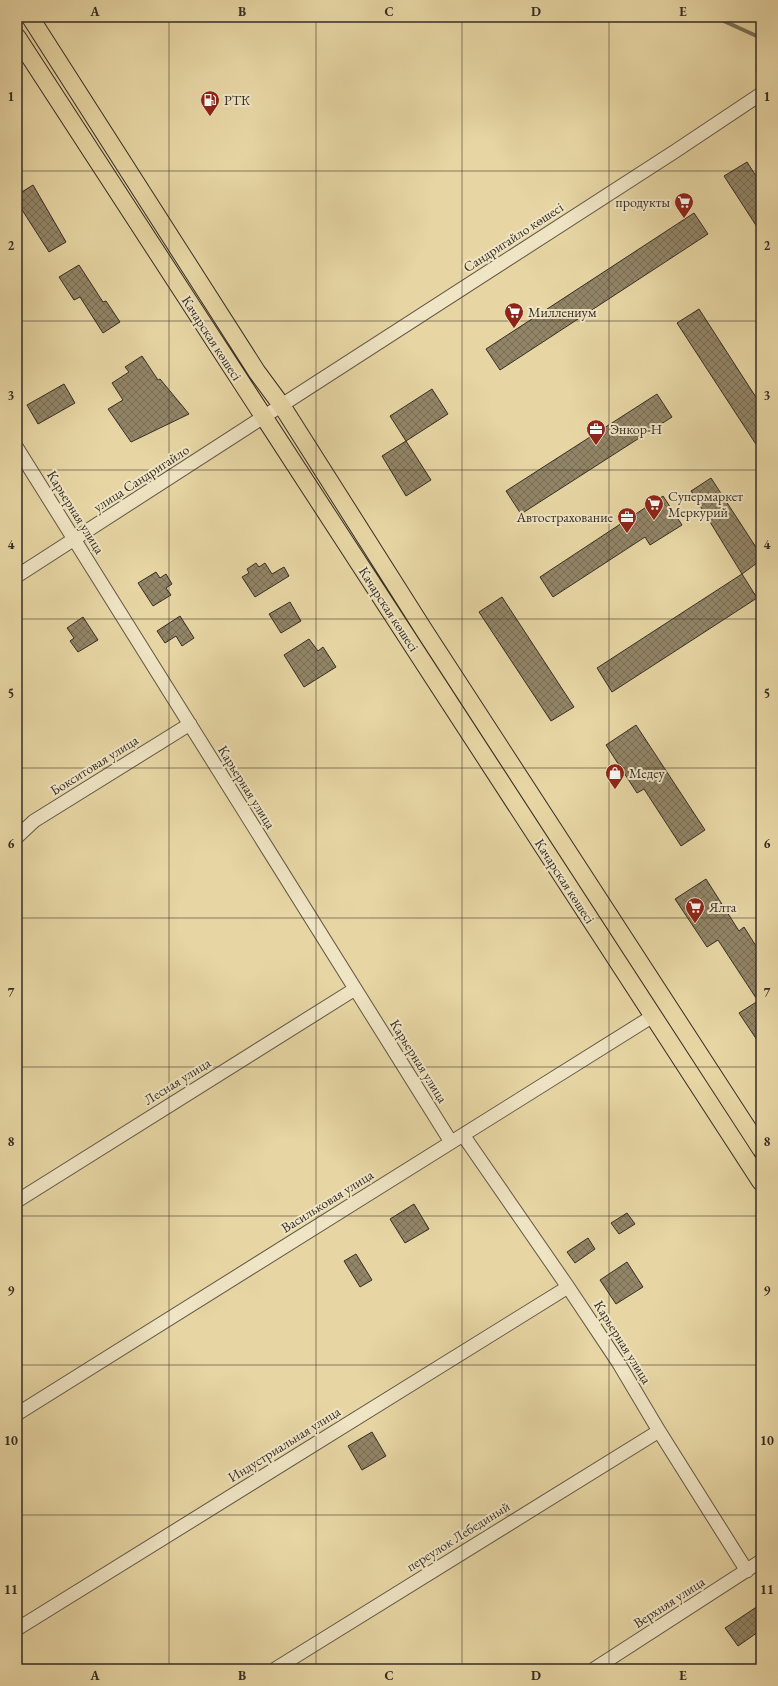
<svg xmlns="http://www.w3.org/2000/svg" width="778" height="1686" font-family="'EB Garamond',serif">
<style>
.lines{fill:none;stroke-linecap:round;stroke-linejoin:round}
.stream{stroke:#7c7056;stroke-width:4}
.building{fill:url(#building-cross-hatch);stroke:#362d24}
.minor-casing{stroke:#625744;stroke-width:15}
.major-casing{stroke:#362d24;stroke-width:19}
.minor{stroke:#efe4c4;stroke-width:13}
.major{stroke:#e7d6a4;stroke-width:17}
.grid{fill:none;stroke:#362d24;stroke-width:1;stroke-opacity:0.55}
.labels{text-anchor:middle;stroke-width:4;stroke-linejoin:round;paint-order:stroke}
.poi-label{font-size:14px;fill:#362d24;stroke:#efe4c4;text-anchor:start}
.street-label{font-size:14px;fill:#362d24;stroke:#efe4c4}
.neatline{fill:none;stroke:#362d24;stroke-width:1.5}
.grid-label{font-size:13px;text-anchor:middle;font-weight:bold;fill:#362d24}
</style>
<defs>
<pattern id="building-cross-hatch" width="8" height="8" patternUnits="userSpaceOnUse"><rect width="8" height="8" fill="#928567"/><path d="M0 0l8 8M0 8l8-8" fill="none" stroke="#786d55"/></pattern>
</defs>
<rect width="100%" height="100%" fill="#e7d6a4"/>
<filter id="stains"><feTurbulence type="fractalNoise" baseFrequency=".005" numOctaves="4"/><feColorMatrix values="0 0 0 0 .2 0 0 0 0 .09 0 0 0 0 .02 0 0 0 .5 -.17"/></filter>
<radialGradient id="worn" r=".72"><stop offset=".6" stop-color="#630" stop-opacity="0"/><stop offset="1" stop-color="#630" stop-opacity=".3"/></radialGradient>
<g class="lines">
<path class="stream" d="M715,17L761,38"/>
</g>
<path class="building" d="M747,162L761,184V233L724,176Z
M33,185L66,242L49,252L17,202V195Z
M694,213L708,234L500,370L486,349Z
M79,265L103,302L106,301L120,322L103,333L80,297L74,300L59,277Z
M699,309L761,405V452L677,323Z
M142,356L158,380L160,379L189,414L131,442L108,409L123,400L112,383L129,372L125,367Z
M64,384L75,403L38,424L27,405Z
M432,389L448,414L406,441L390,416Z
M657,394L672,417L521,514L506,491Z
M406,441L431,480L406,496L382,456Z
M711,478L761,555V560L742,574L691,491Z
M663,496L682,525L650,545L645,537L553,597L540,577Z
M256,563L259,567L265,563L272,574L284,567L289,576L255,597L242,577L249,573L247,569Z
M156,572L160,578L166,574L172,584L166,588L171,595L153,606L138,583Z
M742,574L757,598L612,692L597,668Z
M502,597L574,707L551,721L479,612Z
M290,602L301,621L281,633L269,614Z
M180,616L194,638L182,646L176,636L165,643L157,631Z
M83,617L98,640L78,652L70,641L74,638L67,628Z
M309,639L318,651L323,647L336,667L304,687L284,655Z
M636,725L705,830L681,846L644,789L637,793L606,745Z
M706,879L739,931L744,927L761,954V1046L739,1013L758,1001L718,940L707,947L675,899Z
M414,1204L429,1229L405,1243L390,1219Z
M627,1213L635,1224L619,1234L611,1223Z
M588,1238L595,1249L575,1263L567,1252Z
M356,1254L372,1280L360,1287L344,1261Z
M627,1262L643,1287L616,1304L600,1280Z
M372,1432L386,1456L362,1470L348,1446Z
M761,1604V1630L738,1646L725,1628Z"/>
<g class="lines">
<defs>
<path id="minor" d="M17,448L451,1142
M17,576L674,152L761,94
M17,837L34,821L190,724
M463,1135L568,1287L618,1362L659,1431L747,1571
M17,1201L355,989
M17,1414L653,1016
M17,1629L568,1287
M275,1669L659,1431
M594,1669L761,1561"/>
<path id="major" d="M30,17L257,372L282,406L424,630L761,1149
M17,37L761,1182"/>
</defs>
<use href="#minor" class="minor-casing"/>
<use href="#major" class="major-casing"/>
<use href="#minor" class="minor"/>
<use href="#major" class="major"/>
</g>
<path class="grid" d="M169,17V1669M316,17V1669M462,17V1669M609,17V1669M17,171H761M17,321H761M17,470H761M17,619H761M17,768H761M17,918H761M17,1067H761M17,1216H761M17,1365H761M17,1515H761"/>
<defs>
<symbol id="fuel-pin" viewBox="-11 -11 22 30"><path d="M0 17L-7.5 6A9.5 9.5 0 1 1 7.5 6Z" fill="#8f2418" stroke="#efe4c4"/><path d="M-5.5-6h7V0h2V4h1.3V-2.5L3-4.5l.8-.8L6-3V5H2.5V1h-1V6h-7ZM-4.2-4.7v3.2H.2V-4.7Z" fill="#fff"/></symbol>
<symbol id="supermarket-pin" viewBox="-11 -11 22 30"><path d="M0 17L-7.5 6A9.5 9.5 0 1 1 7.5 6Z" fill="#8f2418" stroke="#efe4c4"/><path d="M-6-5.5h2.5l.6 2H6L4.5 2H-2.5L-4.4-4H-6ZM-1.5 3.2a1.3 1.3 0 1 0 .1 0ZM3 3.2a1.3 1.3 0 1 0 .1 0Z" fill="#fff"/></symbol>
<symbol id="office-pin" viewBox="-11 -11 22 30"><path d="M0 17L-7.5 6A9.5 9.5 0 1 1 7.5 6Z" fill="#8f2418" stroke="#efe4c4"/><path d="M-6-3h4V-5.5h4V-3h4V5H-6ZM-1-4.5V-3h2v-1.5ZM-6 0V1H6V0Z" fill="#fff"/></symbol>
<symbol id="shop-pin" viewBox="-11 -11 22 30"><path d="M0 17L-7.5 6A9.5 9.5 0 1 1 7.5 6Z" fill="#8f2418" stroke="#efe4c4"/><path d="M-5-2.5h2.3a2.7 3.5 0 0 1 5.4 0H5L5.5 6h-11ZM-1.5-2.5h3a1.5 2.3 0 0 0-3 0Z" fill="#fff"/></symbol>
</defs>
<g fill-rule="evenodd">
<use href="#fuel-pin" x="199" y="89" width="22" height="30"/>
<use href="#supermarket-pin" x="673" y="191" width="22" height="30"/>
<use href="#supermarket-pin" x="503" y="301" width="22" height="30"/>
<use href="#office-pin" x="585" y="418" width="22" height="30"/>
<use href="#supermarket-pin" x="643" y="493" width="22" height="30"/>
<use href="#office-pin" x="616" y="506" width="22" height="30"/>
<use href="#shop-pin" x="604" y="762" width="22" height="30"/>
<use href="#supermarket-pin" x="684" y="896" width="22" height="30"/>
</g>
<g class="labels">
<g class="poi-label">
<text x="224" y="105">РТК</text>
<text x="670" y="207" text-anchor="end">продукты</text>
<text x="528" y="317">Миллениум</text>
<text x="610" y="434">Энкор-Н</text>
<text x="668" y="501">Супермаркет<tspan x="668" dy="16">Меркурий</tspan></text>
<text x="613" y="522" text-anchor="end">Автострахование</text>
<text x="629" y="778">Медеу</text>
<text x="709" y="912">Ялта</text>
</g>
<g class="street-label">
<text transform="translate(513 237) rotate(-33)" y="5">Сандригайло көшесі</text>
<text transform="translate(212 338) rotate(57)" y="5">Качарская көшесі</text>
<text transform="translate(141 478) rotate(-33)" y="5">улица Сандригайло</text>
<text transform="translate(76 512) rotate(58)" y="5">Карьерная улица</text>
<text transform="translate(389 609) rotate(57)" y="5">Качарская көшесі</text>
<text transform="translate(94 765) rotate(-32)" y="5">Бокситовая улица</text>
<text transform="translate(247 787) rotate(58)" y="5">Карьерная улица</text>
<text transform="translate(565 881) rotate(57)" y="5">Качарская көшесі</text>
<text transform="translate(419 1061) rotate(58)" y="5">Карьерная улица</text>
<text transform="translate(177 1081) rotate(-32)" y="5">Лесная улица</text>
<text transform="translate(327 1201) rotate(-32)" y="5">Васильковая улица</text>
<text transform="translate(623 1342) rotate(58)" y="5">Карьерная улица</text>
<text transform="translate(284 1444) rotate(-32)" y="5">Индустриальная улица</text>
<text transform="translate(458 1536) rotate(-32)" y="5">переулок Лебединый</text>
<text transform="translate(669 1602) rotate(-33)" y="5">Верхняя улица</text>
</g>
</g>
<rect width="778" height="1686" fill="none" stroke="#e7d6a4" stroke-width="44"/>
<rect x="22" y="22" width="734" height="1642" class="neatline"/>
<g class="grid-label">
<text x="95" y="16">A</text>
<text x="242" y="16">B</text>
<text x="389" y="16">C</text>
<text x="536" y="16">D</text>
<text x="683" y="16">E</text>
<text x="11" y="101">1</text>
<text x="767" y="101">1</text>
<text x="11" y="250">2</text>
<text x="767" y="250">2</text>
<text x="11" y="400">3</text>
<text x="767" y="400">3</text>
<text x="11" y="549">4</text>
<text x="767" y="549">4</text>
<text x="11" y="698">5</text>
<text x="767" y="698">5</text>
<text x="11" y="848">6</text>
<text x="767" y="848">6</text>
<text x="11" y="997">7</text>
<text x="767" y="997">7</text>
<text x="11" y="1146">8</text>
<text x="767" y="1146">8</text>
<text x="11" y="1295">9</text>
<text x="767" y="1295">9</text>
<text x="11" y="1445">10</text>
<text x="767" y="1445">10</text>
<text x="11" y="1594">11</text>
<text x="767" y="1594">11</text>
<text x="95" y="1680">A</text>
<text x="242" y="1680">B</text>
<text x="389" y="1680">C</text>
<text x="536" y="1680">D</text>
<text x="683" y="1680">E</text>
</g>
<rect width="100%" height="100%" filter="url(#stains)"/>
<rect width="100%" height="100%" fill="url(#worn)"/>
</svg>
